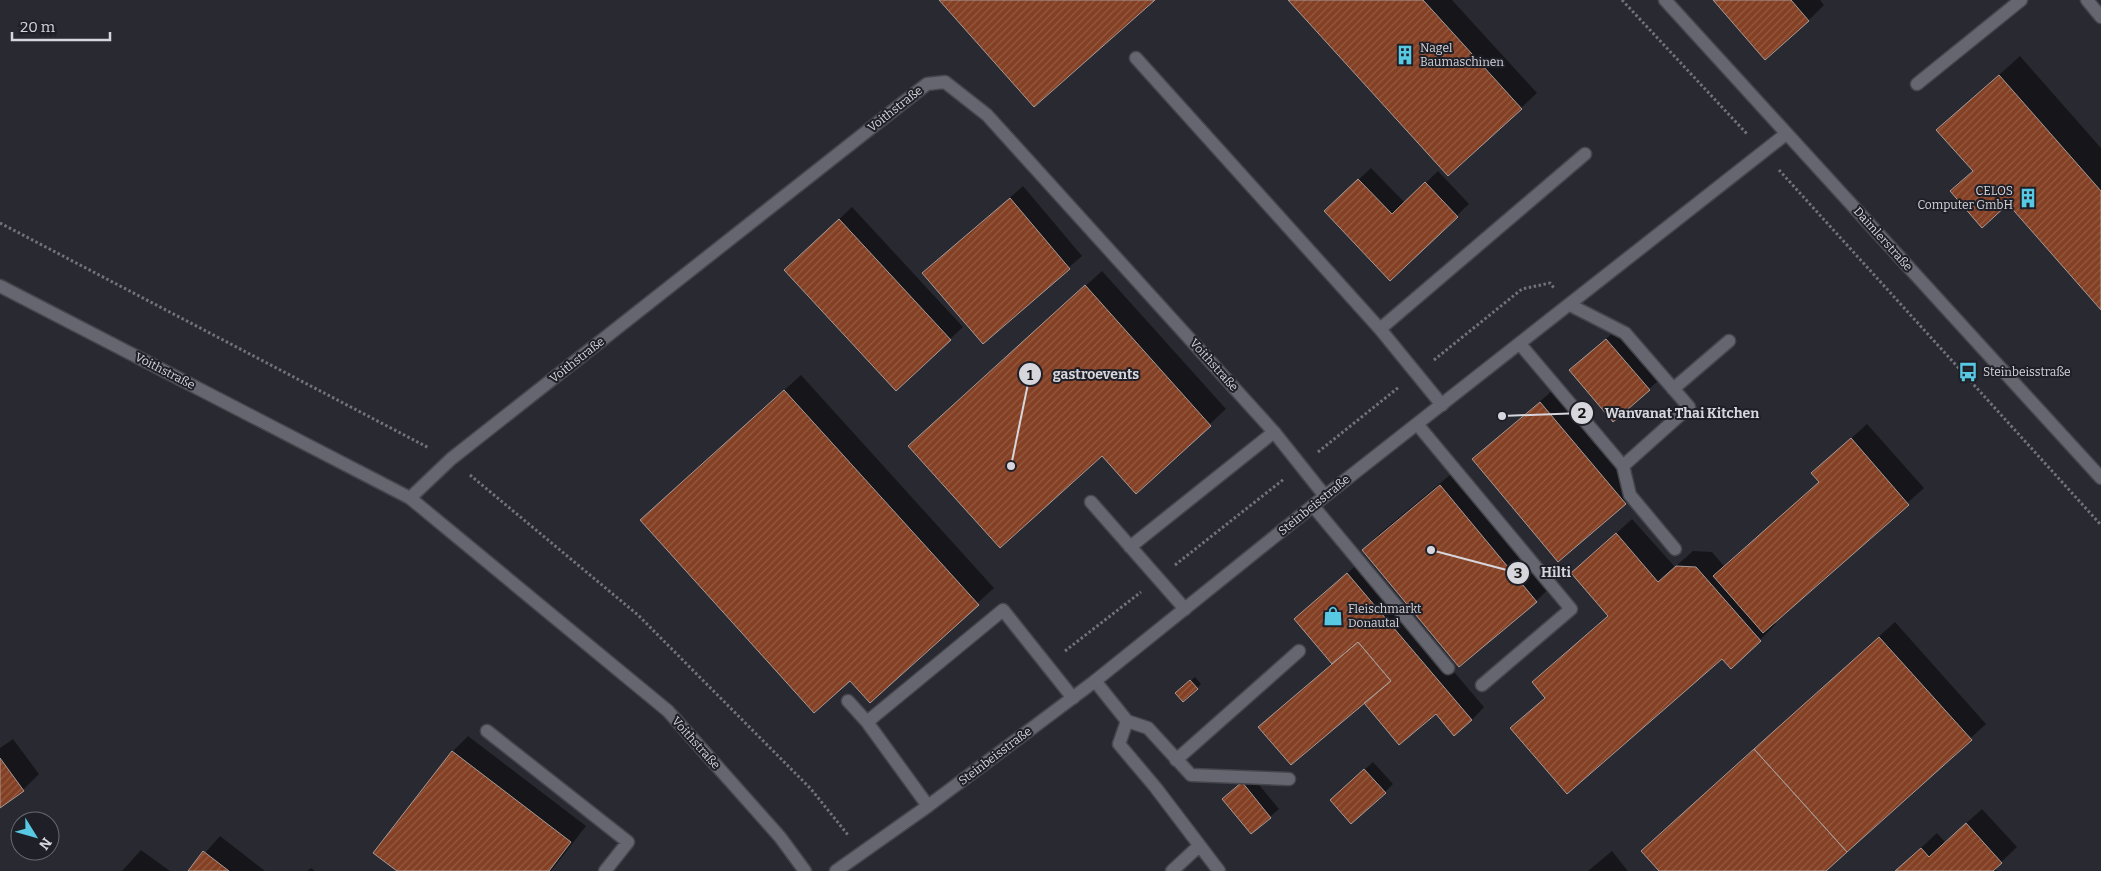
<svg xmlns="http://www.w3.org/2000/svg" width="2101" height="871" font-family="Bitter,serif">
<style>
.shadow{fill:#0007}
.building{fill:url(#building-hatch);stroke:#a79a96}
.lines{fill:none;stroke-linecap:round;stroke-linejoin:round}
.lane-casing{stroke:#45454c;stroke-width:15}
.street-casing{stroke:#45454c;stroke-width:15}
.path{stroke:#72727a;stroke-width:3;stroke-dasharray:2.5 2.5;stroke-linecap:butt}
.lane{stroke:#666671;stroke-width:12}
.street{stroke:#666671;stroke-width:12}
.labels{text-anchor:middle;stroke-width:4;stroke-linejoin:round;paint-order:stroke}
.poi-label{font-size:12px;fill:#d6d6dc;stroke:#1f1f28;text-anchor:start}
.street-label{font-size:12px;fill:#d6d6dc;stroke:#1f1f28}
.leader{fill:none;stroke:#d6d6dc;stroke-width:2}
.callout-dot{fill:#d6d6dc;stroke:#1f1f28;stroke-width:2}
.mark-label{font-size:15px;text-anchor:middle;font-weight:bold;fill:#111}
.callout-label{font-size:14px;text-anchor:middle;font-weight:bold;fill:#d6d6dc;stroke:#1f1f28;stroke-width:4;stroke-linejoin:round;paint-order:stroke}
</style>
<defs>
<pattern id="building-hatch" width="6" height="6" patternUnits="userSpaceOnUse" patternTransform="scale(1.25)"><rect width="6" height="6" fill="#844024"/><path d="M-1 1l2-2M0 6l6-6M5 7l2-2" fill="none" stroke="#955b43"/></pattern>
</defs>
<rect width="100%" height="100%" fill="#292932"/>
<path class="shadow" d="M1290,0H1452L1537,93L1521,108Z
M1715,0H1820L1824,5L1808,21Z
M2020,56L2101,148V308L2008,203L1952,191L1973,170L1938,130Z
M1371,168L1405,203L1438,171L1469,204L1390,279L1338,199Z
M1023,186L1082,256L983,342L924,273Z
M852,207L963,327L896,389L798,258Z
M1102,271L1226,409L1136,492L1102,454L925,431Z
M1615,331L1658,381L1649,389L1579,362Z
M801,375L994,588L870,701L850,680L657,505Z
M1553,390L1637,491L1625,503L1474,459Z
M1867,424L1924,488L1774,622L1776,624L1760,640L1722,657L1512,728L1546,696L1533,682L1609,615L1573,573L1632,519L1675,567L1693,551L1712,552L1724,566L1820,481L1813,473Z
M1456,470L1552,586L1536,601L1459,665L1363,550L1379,534Z
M1360,562L1484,707L1472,720L1436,712L1364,701L1260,727L1332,663L1296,619Z
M1895,622L1986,724L1824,871H1661L1659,835Z
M1195,677L1201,684L1197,688L1181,689Z
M468,736L586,826L551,871H399L375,852L453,751Z
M13,739L39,774L23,790L0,807V748Z
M1373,762L1393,784L1385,792H1340Z
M1251,775L1279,809L1251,833L1224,799Z
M1982,809L2017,847L1995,868L1997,871H1896L1937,833L1945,842Z
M220,836L265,871H189Z
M141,850L170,871H122Z
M1612,851L1628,871H1588Z
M311,868L315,871H307Z"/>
<path class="building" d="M939,0H1155L1034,107Z
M1288,0H1423L1522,109L1448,176Z
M1713,0H1791L1809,21L1765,60Z
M1999,75L2101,191V310L2008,204L1982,228L1950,191L1973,171L1936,130Z
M1358,179L1392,214L1425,182L1458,217L1390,281L1324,211Z
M1010,198L1070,269L983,344L922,273Z
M839,219L951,340L896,391L784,270Z
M1085,285L1211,426L1136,494L1102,456L1000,548L908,446Z
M1606,339L1650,390L1613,422L1569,370Z
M784,390L979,605L870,703L850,681L814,713L640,520Z
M1540,402L1626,504L1558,562L1472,459Z
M1851,438L1909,505L1763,633L1713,576L1819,482L1811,473Z
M1440,485L1537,602L1459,667L1362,550Z
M1616,533L1658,582L1676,566L1696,567L1761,641L1731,669L1722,659L1567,794L1510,728L1545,698L1532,682L1608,616L1571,573Z
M1347,573L1472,720L1454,736L1436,714L1399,745L1364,703L1391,681L1358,642L1332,664L1294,619Z
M1879,637L1972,740L1847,852L1754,749Z
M1358,642L1391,681L1291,765L1258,727Z
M1190,680L1198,689L1183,702L1175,693Z
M1754,749L1847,852L1826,871H1659L1641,851Z
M452,751L571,842L549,871H397L373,853Z
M0,758L24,791L0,808Z
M1364,769L1386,793L1351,824L1330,800Z
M1242,782L1271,818L1251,834L1222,799Z
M1966,823L2002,863L1993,871H1895L1921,848L1929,857Z
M203,851L229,871H188Z"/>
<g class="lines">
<defs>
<path id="lane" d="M2087,0L2101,17
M1136,58L1380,329L1442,405
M1917,84L2021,0
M1570,305L1625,333L1689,407L1623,466
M1380,329L1585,154
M1520,344L1623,466L1630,495L1675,549
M1673,389L1729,341
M1417,424L1571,609L1482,685
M1091,502L1185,609
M1313,506L1448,668
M1130,547L1274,432
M1095,681L1127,721L1119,744L1156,788L1219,871
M848,701L867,722L928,806
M1127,721L1148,728L1191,775L1289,779
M867,722L1003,610L1073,698
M487,731L628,842L605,871
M1176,760L1299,651
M1172,871L1199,846"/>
<path id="street" d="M1665,0L2101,478
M0,286L410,498L668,711L780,837L805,871
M410,498L451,459L904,102L927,84L945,82L987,115L1274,432L1325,496
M836,871L928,806L1095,681L1325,496L1786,134"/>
</defs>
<use href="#lane" class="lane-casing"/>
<use href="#street" class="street-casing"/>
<path class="path" d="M1622,0L1748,135
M1779,170L2101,525
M0,223L429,448
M1434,360L1522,289L1550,283L1554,288
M1318,452L1399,387
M470,475L638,615L811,789L848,835
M1175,565L1284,479
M1065,651L1141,592"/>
<use href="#lane" class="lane"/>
<use href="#street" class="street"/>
</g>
<defs>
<symbol id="building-bare" viewBox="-9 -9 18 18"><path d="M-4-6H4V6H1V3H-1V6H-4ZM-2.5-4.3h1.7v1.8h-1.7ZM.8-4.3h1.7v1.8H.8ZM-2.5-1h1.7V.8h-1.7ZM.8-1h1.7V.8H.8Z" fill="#57c9e2" stroke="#1f1f28" stroke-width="2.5" paint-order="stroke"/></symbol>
<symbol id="bus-bare" viewBox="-9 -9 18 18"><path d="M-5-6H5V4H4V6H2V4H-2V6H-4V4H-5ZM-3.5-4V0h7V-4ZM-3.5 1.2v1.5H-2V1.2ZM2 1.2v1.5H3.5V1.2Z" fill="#57c9e2" stroke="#1f1f28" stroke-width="2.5" paint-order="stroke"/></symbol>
<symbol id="shop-bare" viewBox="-9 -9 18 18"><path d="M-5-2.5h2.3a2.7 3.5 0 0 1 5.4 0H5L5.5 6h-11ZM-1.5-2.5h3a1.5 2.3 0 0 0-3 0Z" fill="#57c9e2" stroke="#1f1f28" stroke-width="2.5" paint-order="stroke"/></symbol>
</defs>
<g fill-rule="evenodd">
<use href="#building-bare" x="1391" y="41" width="28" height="28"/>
<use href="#building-bare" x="2014" y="184" width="28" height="28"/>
<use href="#bus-bare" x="1954" y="358" width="28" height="28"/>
<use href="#shop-bare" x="1319" y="602" width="28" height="28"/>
</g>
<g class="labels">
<g class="poi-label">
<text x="1420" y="52">Nagel<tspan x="1420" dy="14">Baumaschinen</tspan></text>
<text x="2013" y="195" text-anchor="end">CELOS<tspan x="2013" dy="14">Computer GmbH</tspan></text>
<text x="1983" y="376">Steinbeisstraße</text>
<text x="1348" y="613">Fleischmarkt<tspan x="1348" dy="14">Donautal</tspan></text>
</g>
<g class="street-label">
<text transform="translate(895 109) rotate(-38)" y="4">Voithstraße</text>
<text transform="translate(1883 239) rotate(48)" y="4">Daimlerstraße</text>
<text transform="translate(577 360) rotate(-38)" y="4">Voithstraße</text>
<text transform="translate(1214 365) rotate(48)" y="4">Voithstraße</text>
<text transform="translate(165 371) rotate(27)" y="4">Voithstraße</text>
<text transform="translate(1314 505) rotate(-39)" y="4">Steinbeisstraße</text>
<text transform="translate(696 743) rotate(48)" y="4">Voithstraße</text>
<text transform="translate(995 756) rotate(-37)" y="4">Steinbeisstraße</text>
</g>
</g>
<path class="leader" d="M1011 466L1030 374M1502 416L1582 413M1431 550L1518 573"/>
<g class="callout-dot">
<circle cx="1011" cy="466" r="5"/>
<circle cx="1502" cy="416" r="5"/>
<circle cx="1431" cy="550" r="5"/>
<circle cx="1030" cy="374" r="12"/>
<circle cx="1582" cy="413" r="12"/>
<circle cx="1518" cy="573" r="12"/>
</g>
<g class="mark-label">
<text x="1030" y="380">1</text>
<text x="1582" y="418">2</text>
<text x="1518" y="578">3</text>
</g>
<g class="callout-label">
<text x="1096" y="379">gastroevents</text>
<text x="1682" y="418">Wanvanat Thai Kitchen</text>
<text x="1556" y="577">Hilti</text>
</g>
<g transform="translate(35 836) rotate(127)"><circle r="24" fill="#1f1f28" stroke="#686870"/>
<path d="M0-4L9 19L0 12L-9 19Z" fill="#57c9e2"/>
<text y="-8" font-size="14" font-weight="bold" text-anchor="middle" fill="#d6d6dc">N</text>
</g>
<path d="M12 32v8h98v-8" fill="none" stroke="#d6d6dc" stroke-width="2.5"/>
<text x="20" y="32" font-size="15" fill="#d6d6dc" stroke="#1f1f28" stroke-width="4" paint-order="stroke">20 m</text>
</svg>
